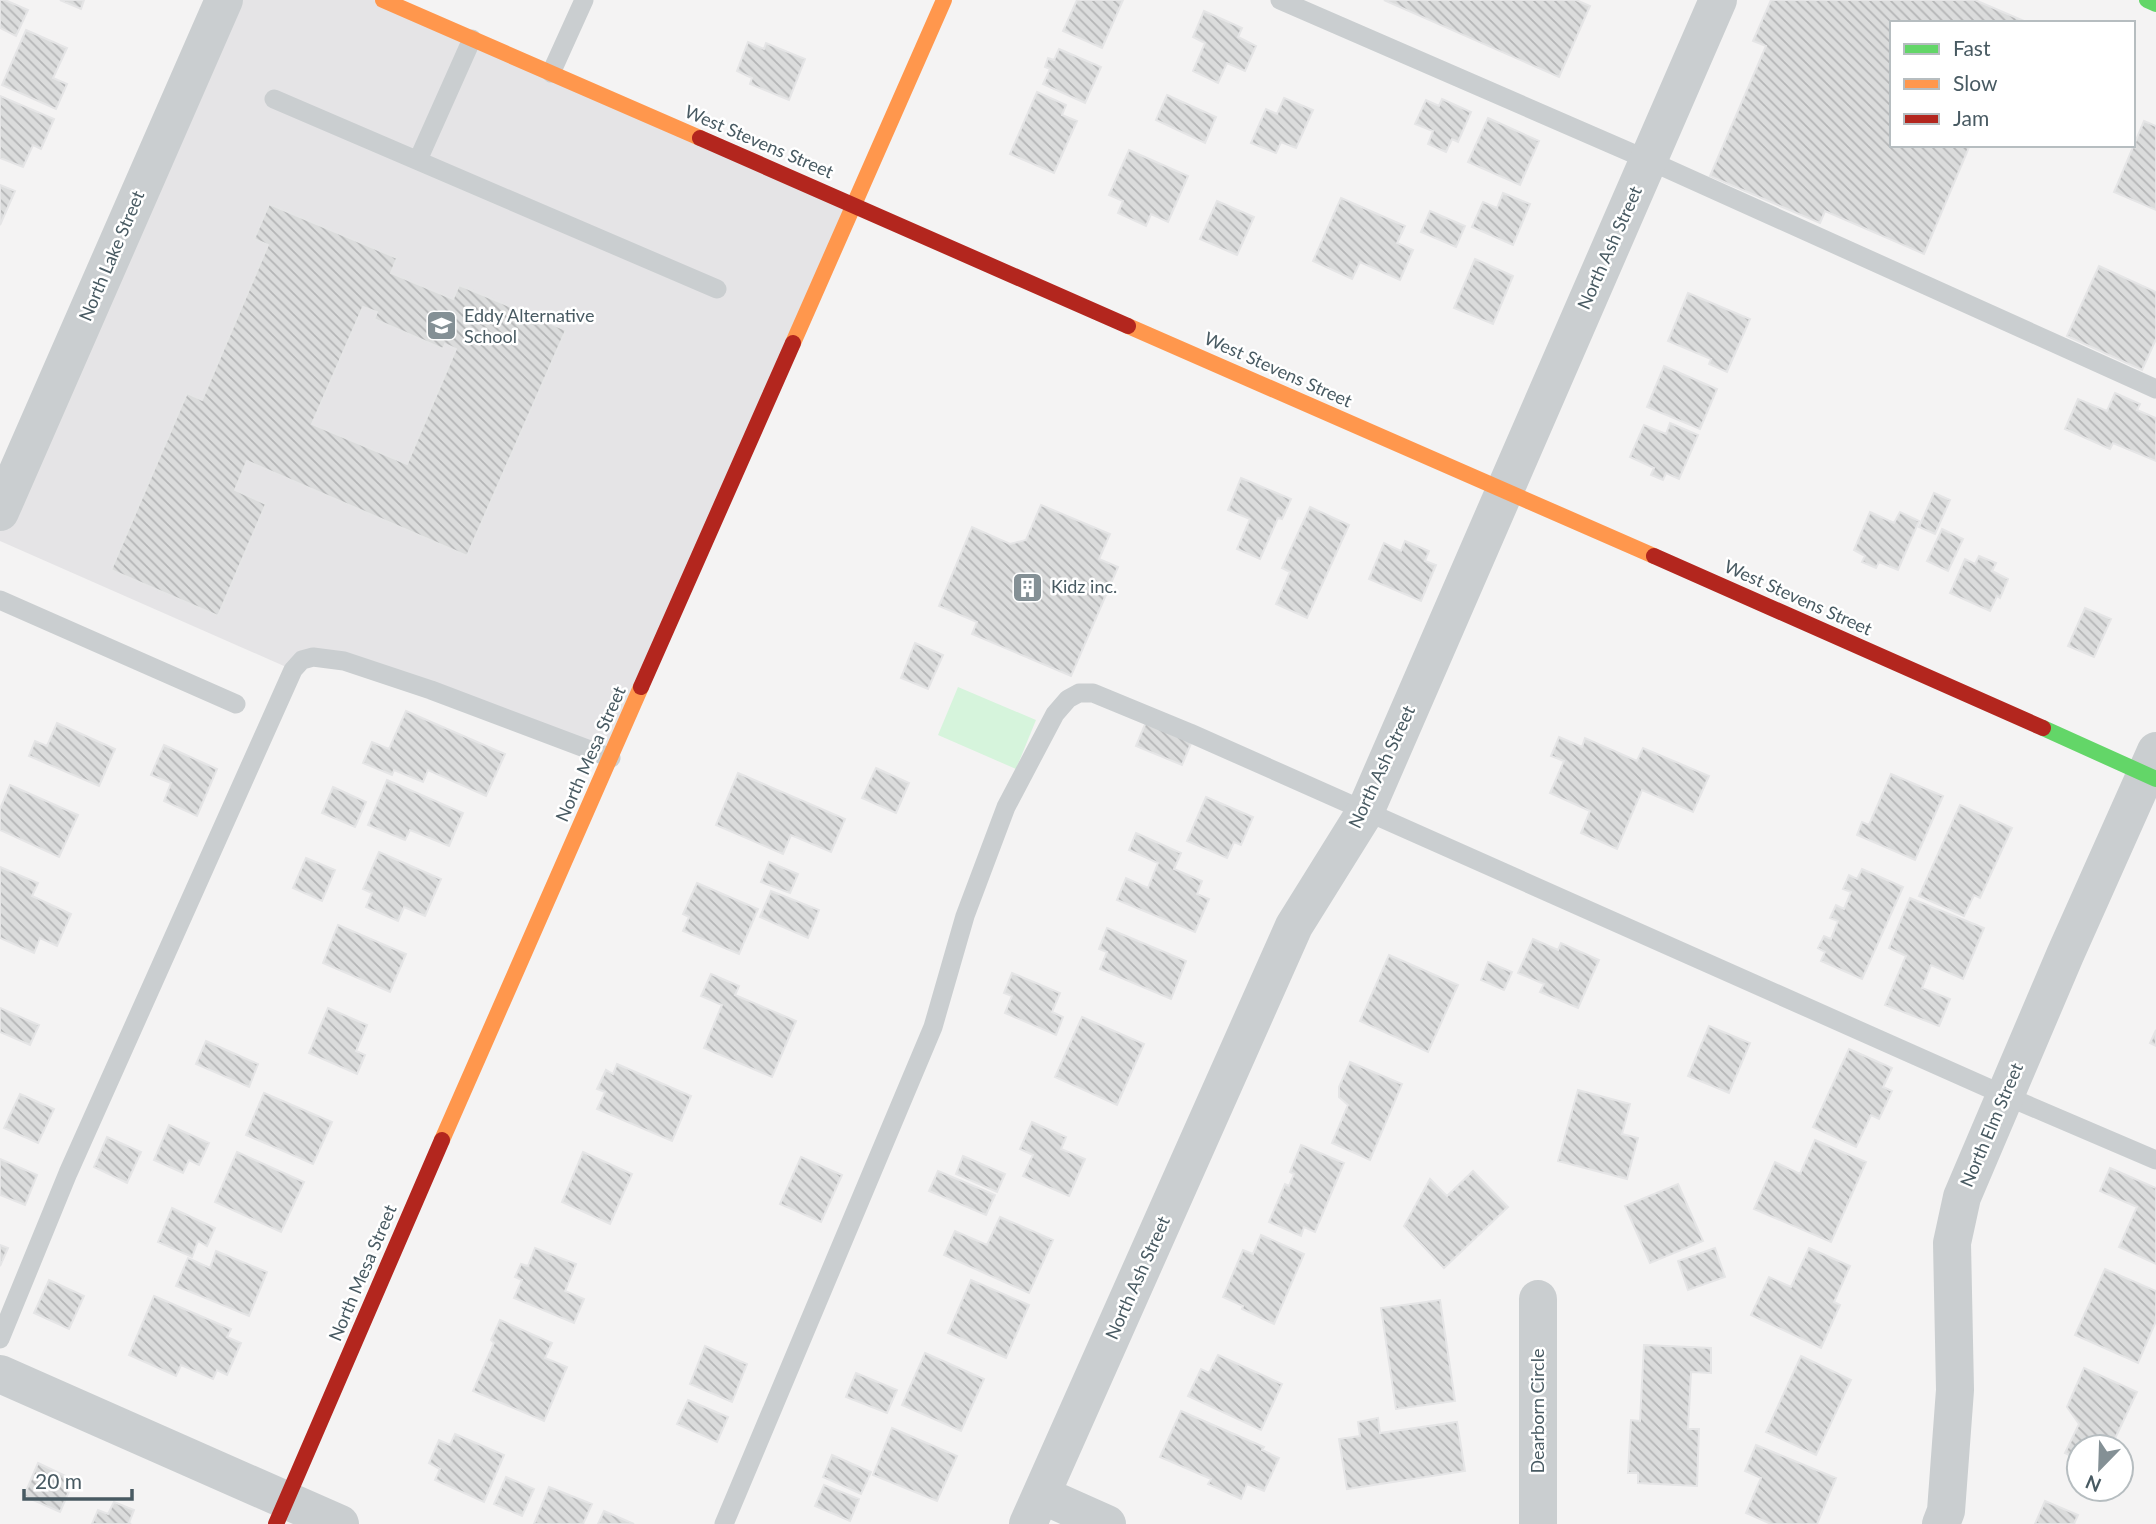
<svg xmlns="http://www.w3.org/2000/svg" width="2156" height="1524" font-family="Lato,sans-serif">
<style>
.education{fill:#e5e4e6}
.park{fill:#d6f4dc}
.building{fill:url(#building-back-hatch);stroke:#e5e5e6;stroke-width:2;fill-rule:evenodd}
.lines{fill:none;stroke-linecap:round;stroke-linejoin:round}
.lane{stroke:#caced0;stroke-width:19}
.street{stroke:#caced0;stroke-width:38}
.fast{stroke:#63d668;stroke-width:16}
.slow{stroke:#ff974d;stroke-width:16}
.jam{stroke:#b3261e;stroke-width:16}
.labels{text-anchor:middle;stroke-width:5;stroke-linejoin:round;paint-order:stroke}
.street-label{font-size:18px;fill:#485a62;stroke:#fff}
.poi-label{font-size:18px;fill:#485a62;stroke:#fff;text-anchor:start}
</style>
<defs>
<pattern id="building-back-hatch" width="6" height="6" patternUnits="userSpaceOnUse" patternTransform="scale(1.75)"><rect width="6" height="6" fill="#dbdcdc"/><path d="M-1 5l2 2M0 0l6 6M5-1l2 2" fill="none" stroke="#b4b5b6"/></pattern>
</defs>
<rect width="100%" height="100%" fill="#f4f3f3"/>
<path class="education" d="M224,0H383L855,205L611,758L344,661L293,670L0,541V512Z"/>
<path class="park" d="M958,687L1036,720L1016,769L938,735Z"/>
<path class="building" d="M0,0H5L28,10L16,36L0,28Z
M60,0H84L81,9Z
M1077,0H1123L1102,48L1063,31Z
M1384,0H1576L1590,6L1559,77Z
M1771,0H1975L2024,21L2023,23H1892V145H1970L1924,254L1825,211L1820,223L1710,176L1766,46L1753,41Z
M1204,11L1242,28L1238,37L1256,46L1245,71L1227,63L1218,83L1193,71L1205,43L1193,37Z
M26,30L67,48L53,78L67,84L56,109L2,85Z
M748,42L764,49L766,43L805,59L789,100L750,84L752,78L737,71Z
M1059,49L1101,67L1085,103L1043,84L1050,69L1045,67L1048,58L1054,60Z
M1037,92L1066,105L1062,115L1077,121L1054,173L1010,154Z
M1167,95L1216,117L1205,143L1156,120Z
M0,96L54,119L41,149L33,145L23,167L0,158Z
M1284,98L1313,110L1296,148L1281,142L1276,153L1251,143L1266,109L1277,114Z
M1442,99L1471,112L1458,142L1452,139L1446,152L1428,144L1433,131L1415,124L1426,100L1439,106Z
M1488,118L1539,141L1520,185L1468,162Z
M2144,121L2156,126V210L2114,192Z
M1129,150L1188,176L1168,222L1151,214L1146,226L1118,213L1123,201L1109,195Z
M0,185L15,191L0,225Z
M1503,193L1530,204L1513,245L1472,227L1483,202L1497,208Z
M1341,198L1405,226L1397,243L1413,250L1400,280L1360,262L1352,279L1313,261Z
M1217,201L1254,217L1237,255L1200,239Z
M269,204L397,258L391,273L453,299L459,285L566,330L467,556L247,461L235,490L266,504L218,616L111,570L187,393L202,400L268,245L254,239ZM363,307L377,312L374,319L443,349L445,344L456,349L407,464L312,424Z
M1430,211L1465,226L1456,247L1421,232Z
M1475,259L1513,276L1493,324L1454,308Z
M2099,266L2156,292V339L2142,370L2067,336Z
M1688,293L1750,319L1727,372L1709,364L1711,359L1668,341Z
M1664,366L1717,389L1700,429L1647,407Z
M2115,393L2140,404L2137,410L2156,418V461L2113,443L2110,449L2065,429L2078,399L2107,411Z
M1670,423L1698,435L1679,479L1666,473L1663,480L1651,475L1654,468L1630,457L1644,425L1666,434Z
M1241,478L1291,499L1282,519L1278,518L1260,559L1237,549L1250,519L1228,510Z
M1934,493L1950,500L1935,534L1919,527Z
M1041,505L1110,534L1099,559L1118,567L1071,676L972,634L977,622L939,606L972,527L1010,544L1026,540Z
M1310,507L1349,525L1307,618L1276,604L1290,572L1282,568Z
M1870,512L1894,523L1900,512L1919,521L1898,570L1879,562L1876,568L1862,562L1865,556L1854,550Z
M1942,529L1963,539L1948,571L1927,561Z
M1405,541L1429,551L1425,561L1436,565L1421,601L1369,579L1384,543L1401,551Z
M1979,556L1996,563L1992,571L2008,579L2000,598L1997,596L1990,611L1950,593L1965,559L1975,564Z
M2085,608L2111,619L2094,657L2068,646Z
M915,643L943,655L928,689L901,678Z
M406,711L505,754L486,796L428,770L423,782L394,770L392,775L363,763L372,742L389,749Z
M1146,722L1192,741L1182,765L1136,746Z
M57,723L115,749L99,786L29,756L35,741L47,746Z
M1559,737L1582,747L1585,738L1637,761L1643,748L1709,776L1693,812L1642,790L1617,849L1581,833L1590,811L1550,793L1564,761L1551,756Z
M164,745L217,769L197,816L164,801L171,783L151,775Z
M876,768L909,783L896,813L862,798Z
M738,773L845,819L831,852L791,835L783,854L716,825Z
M1891,774L1943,796L1915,860L1857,835L1862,822L1869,825Z
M387,780L463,813L449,846L410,830L405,840L368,825Z
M10,785L78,815L59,857L0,830V809Z
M333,787L366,802L355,827L322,813Z
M1206,797L1253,817L1241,845L1234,842L1227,858L1187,841Z
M1960,805L2012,828L1980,898L1974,895L1964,916L1919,896Z
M1136,833L1181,853L1174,869L1202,881L1197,894L1209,899L1195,932L1117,900L1126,878L1148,888L1158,863L1129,850Z
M379,852L441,879L425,916L404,907L398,921L366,907L372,893L363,889Z
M306,858L335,870L322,901L293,888Z
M769,862L798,874L790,893L761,882Z
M0,867L38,883L32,896L71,914L57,946L40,938L34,953L0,938Z
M1862,869L1903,887L1862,979L1821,961L1825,952L1818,948L1824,936L1831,939L1838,921L1830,918L1836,905L1844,909L1851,892L1843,889L1849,875L1857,879Z
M697,883L758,909L739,954L683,931L689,917L683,914Z
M771,891L819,910L808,938L760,917Z
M1910,898L1984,928L1963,979L1931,965L1922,988L1950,999L1939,1026L1885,1005L1906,956L1889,948Z
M338,925L406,954L390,992L323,963Z
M1107,928L1186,961L1171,999L1100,969L1107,952L1099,949Z
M1533,939L1558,950L1561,943L1599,960L1578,1008L1540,992L1544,984L1518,973Z
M1389,955L1458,985L1428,1052L1360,1021Z
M1488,962L1512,972L1504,990L1481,980Z
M1012,973L1060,993L1052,1012L1063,1017L1056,1035L1005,1013L1012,996L1004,993Z
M711,974L739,986L735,995L796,1021L772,1077L704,1048L722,1005L701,996Z
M0,1008L39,1025L30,1045L0,1032Z
M328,1008L367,1025L356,1051L365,1055L357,1074L309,1053Z
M1082,1017L1144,1044L1117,1105L1055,1077Z
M1709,1026L1750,1043L1729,1093L1688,1076Z
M2156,1030V1046L2150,1043Z
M206,1041L258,1064L249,1087L196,1064Z
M1849,1049L1892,1068L1883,1087L1892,1091L1879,1119L1871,1115L1856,1147L1813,1127Z
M1350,1062L1402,1084L1370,1160L1332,1143L1348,1105L1339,1097V1087Z
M617,1064L691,1096L672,1141L597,1109L605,1092L597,1089L606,1070L613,1074Z
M1578,1090L1630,1104L1622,1134L1638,1138L1627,1179L1558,1161Z
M264,1093L332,1122L313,1164L246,1135Z
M20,1094L54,1109L38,1143L4,1128Z
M1032,1122L1066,1137L1061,1149L1085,1159L1069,1196L1023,1176L1033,1155L1020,1149Z
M169,1125L209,1143L199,1165L189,1160L183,1173L154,1160Z
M107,1137L141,1152L127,1183L94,1167Z
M1815,1140L1866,1162L1831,1242L1754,1209L1775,1162L1800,1174Z
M1301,1145L1344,1163L1315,1232L1304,1227L1301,1236L1269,1222L1285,1184L1289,1186L1294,1174L1290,1172Z
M237,1152L304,1182L281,1232L215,1202Z
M583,1152L632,1174L610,1224L562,1202Z
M963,1156L1005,1174L997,1192L956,1174Z
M801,1157L842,1175L821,1222L780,1204Z
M0,1159L37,1175L25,1205L0,1195Z
M2110,1168L2156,1188V1264L2119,1247L2137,1207L2100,1191Z
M938,1171L995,1195L986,1215L929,1191Z
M1473,1171L1508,1207L1444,1268L1404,1226L1430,1179L1447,1196Z
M1678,1184L1703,1241L1650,1263L1625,1206Z
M172,1208L215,1228L207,1246L198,1241L192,1257L158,1242Z
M1000,1217L1053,1240L1029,1293L944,1255L955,1231L987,1245Z
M1261,1235L1304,1254L1274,1324L1242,1309L1243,1306L1223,1297L1243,1250L1253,1254Z
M0,1245L8,1248L0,1266Z
M535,1248L576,1264L565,1291L584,1299L574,1323L514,1298L522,1280L515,1277L521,1264L528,1266Z
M1715,1248L1725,1277L1688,1290L1678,1261Z
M1809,1248L1850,1266L1834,1302L1840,1305L1821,1348L1751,1315L1769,1277L1791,1287Z
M216,1251L267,1272L249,1316L176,1286L188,1258L210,1268Z
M2105,1269L2156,1291V1321L2138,1363L2075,1335Z
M49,1280L84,1296L69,1329L34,1313Z
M971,1280L1029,1305L1006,1358L948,1333Z
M154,1296L231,1329L227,1337L241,1343L227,1375L217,1370L213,1379L181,1365L176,1376L129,1355Z
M1440,1300L1455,1401L1396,1409L1381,1308Z
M500,1320L552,1343L545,1358L567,1367L544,1421L473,1391L494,1343L491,1340Z
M1644,1345L1711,1348V1373L1691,1372L1688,1429H1699L1697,1486L1638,1483V1473H1628L1631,1420L1640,1421Z
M705,1346L747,1364L732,1402L690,1384Z
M925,1353L984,1379L961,1431L902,1405Z
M1218,1355L1282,1384L1261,1430L1188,1396L1201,1369L1209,1373Z
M1801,1356L1851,1380L1816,1455L1766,1432Z
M2084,1368L2137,1392L2111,1447H2079V1460L2065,1453L2079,1424L2067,1407Z
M856,1373L897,1390L887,1413L846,1397Z
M688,1400L728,1417L717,1442L677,1424Z
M1181,1411L1264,1447L1262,1450L1279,1458L1264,1491L1247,1484L1241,1499L1208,1484L1211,1479L1160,1457Z
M1378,1418L1380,1433L1457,1422L1465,1471L1347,1489L1339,1439L1360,1436L1358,1422Z
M892,1428L957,1456L937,1501L873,1475Z
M455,1434L504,1455L484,1502L435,1480L440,1469L429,1463L439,1440L450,1445Z
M1756,1445L1836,1478L1817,1524H1771L1746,1513L1761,1478L1745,1471Z
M832,1455L871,1472L861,1494L823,1477Z
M38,1463L74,1480L60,1512L24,1496Z
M506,1477L534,1489L522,1516L494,1504Z
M824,1485L859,1499L850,1521L815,1506Z
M549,1487L592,1504L583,1524H534Z
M2045,1501L2078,1515L2074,1524H2035Z
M114,1502L134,1510L129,1523L131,1524H92L98,1510L108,1514Z
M604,1511L634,1524H598Z"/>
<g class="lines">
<path class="lane" d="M1280,0L1648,160L2156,389
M551,73L584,0
M274,99L717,289
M418,160L472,39
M0,600L236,704
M0,1339L68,1173L293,670L302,660L313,657L344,661L431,690L611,758
M724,1524L933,1027L965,916L1006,807L1055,714L1068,699L1079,693H1093L1190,733L2004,1095L2156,1160"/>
<path class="street" d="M0,512L224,0
M1538,1299V1524
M0,1374L340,1524
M1042,1495L1107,1524
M1028,1524L1294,926L1365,812L1718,0
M1941,1524L1946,1511L1955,1390L1952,1243L1962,1197L2065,955L2156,751"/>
<path class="fast" d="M2147,0L2156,4
M2043,728L2156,779"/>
<path class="slow" d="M383,0L700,138
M1128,326L1654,556
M793,343L944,0
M442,1140L641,687"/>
<path class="jam" d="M700,138L1128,326
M1654,556L2043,728
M641,687L793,343
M276,1524L442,1140"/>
</g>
<defs>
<symbol id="school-square" viewBox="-11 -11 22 22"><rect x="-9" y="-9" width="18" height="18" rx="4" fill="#849095" stroke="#fff"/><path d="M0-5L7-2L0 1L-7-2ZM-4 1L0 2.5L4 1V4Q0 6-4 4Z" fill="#fff"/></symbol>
<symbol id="building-square" viewBox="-11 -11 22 22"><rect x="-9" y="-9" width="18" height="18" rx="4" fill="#849095" stroke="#fff"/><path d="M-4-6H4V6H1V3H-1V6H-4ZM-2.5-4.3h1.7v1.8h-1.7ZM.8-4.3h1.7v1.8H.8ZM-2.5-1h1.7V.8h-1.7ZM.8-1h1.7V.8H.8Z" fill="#fff"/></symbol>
</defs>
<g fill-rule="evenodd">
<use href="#school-square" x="424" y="308" width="35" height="35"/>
<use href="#building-square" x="1010" y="570" width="35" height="35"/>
</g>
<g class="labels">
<g class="street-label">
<text transform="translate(759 142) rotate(23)" y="6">West Stevens Street</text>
<text transform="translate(1610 248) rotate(-66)" y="6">North Ash Street</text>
<text transform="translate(112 256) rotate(-67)" y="6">North Lake Street</text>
<text transform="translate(1278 370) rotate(24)" y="6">West Stevens Street</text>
<text transform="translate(1798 598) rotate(24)" y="6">West Stevens Street</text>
<text transform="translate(591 754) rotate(-66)" y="6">North Mesa Street</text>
<text transform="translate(1382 767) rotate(-65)" y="6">North Ash Street</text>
<text transform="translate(1992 1125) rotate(-67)" y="6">North Elm Street</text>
<text transform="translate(363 1273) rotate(-67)" y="6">North Mesa Street</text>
<text transform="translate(1138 1278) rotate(-66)" y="6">North Ash Street</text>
<text transform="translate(1538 1411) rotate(-90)" y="6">Dearborn Circle</text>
</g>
<g class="poi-label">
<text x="464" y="322">Eddy Alternative<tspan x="464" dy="21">School</tspan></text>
<text x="1051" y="593">Kidz inc.</text>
</g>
</g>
<rect x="1890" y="21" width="245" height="126" fill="#ffffff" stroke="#b6bdc0" stroke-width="2"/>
<rect x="1904" y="44" width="35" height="10" fill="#63d668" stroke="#b6bdc0" stroke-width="2"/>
<text x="1953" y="56" font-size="21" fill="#485a62">Fast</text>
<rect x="1904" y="79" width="35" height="10" fill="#ff974d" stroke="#b6bdc0" stroke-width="2"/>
<text x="1953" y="91" font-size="21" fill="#485a62">Slow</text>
<rect x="1904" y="114" width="35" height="10" fill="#b3261e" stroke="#b6bdc0" stroke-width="2"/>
<text x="1953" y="126" font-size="21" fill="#485a62">Jam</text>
<g transform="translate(2100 1468) rotate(203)"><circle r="33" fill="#ffffff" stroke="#b6bdc0" stroke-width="2"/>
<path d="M0-5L12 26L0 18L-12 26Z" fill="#849095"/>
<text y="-10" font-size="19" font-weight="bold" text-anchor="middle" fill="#485a62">N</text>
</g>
<path d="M24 1489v10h108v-10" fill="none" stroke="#485a62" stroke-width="3.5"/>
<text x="35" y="1489" font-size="21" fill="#485a62" stroke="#ffffff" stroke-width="5" paint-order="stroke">20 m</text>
</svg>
